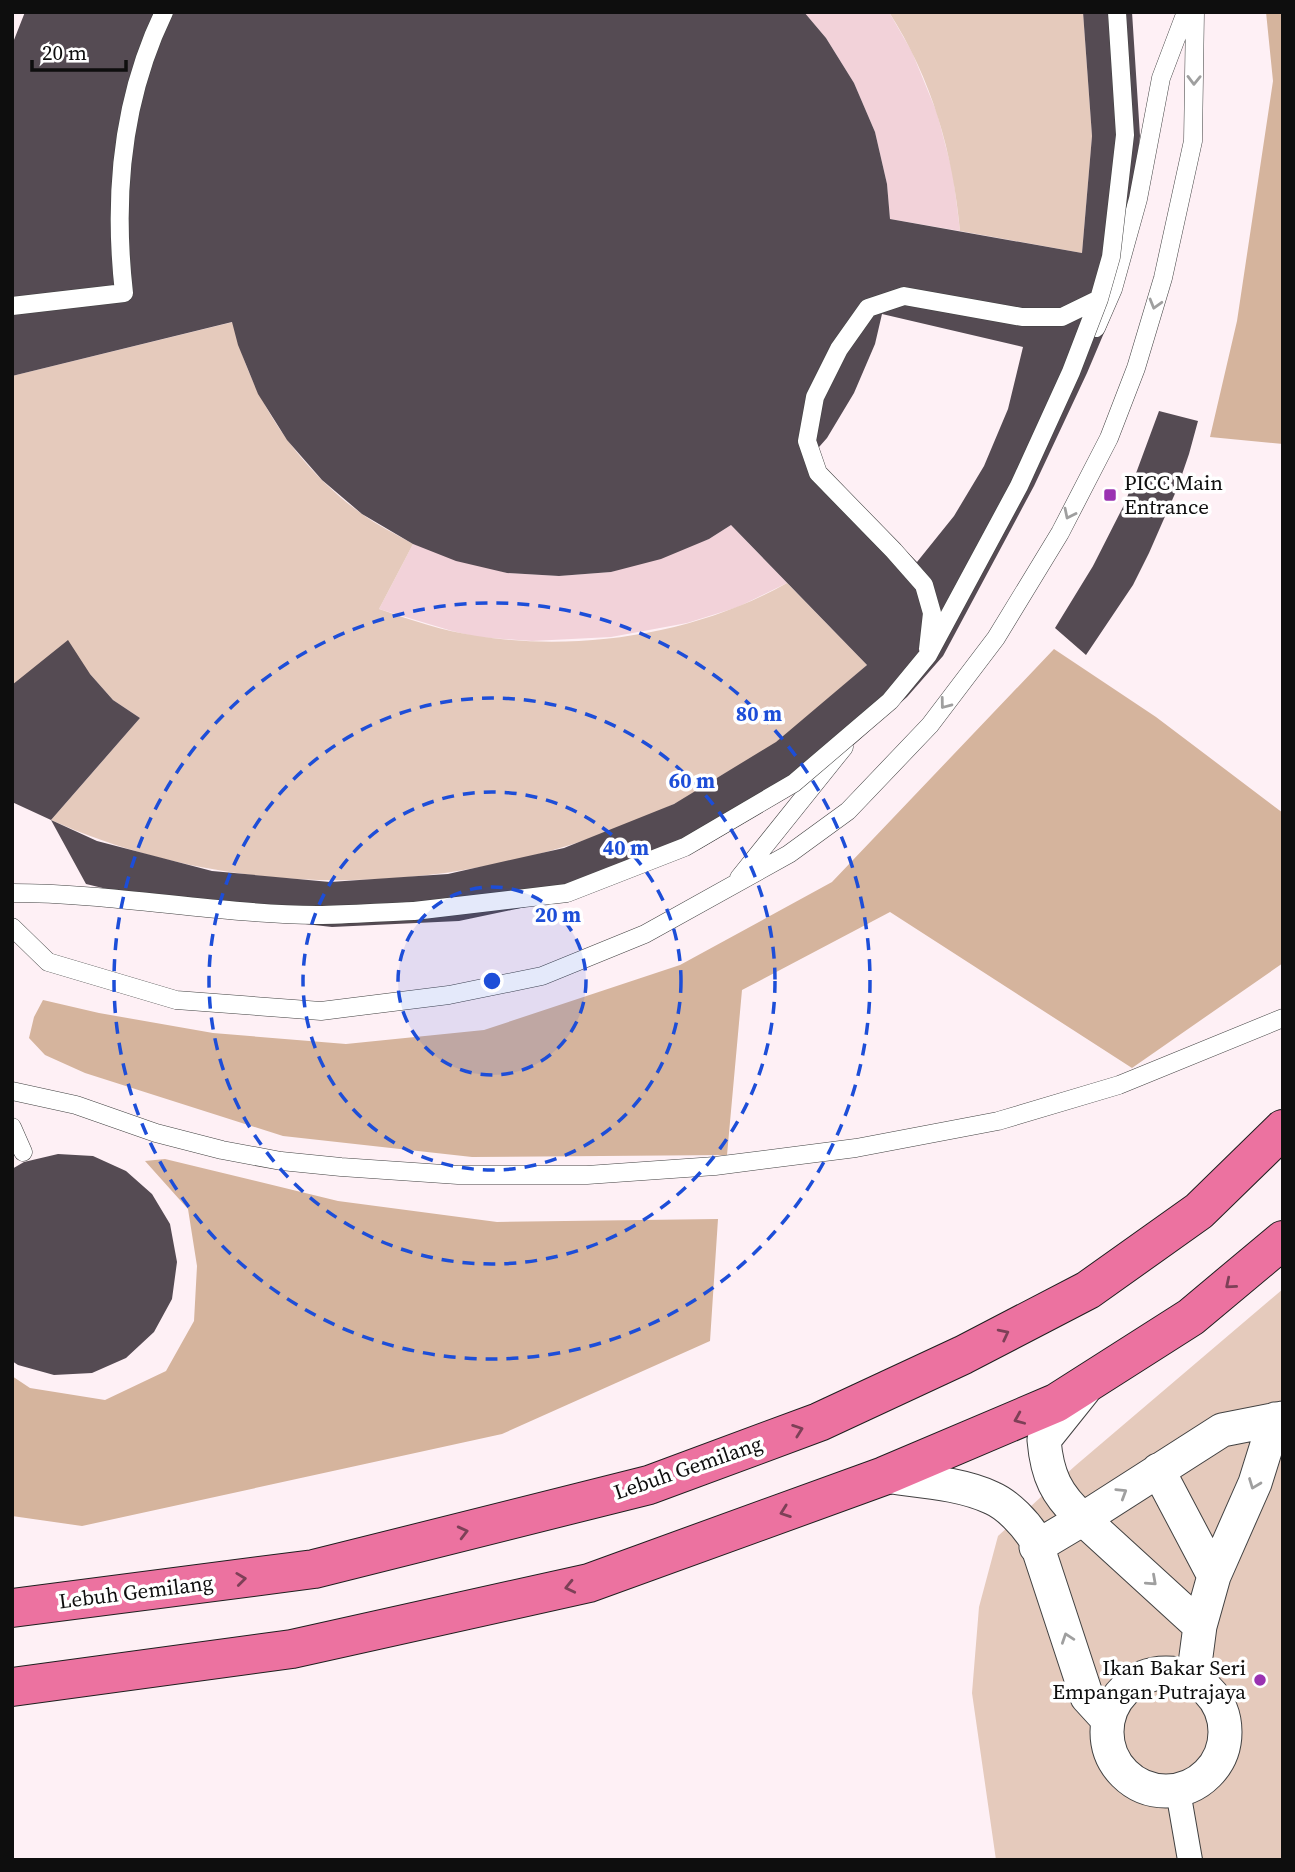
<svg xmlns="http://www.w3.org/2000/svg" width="1295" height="1872" font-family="'Source Serif 4',serif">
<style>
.farmland{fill:#f2d2d9}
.green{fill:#e5cabc}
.forest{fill:#d5b49d}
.building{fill:#554b53;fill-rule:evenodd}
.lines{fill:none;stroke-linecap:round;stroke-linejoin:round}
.service-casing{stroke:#414141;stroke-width:19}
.pedestrian-casing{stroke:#414141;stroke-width:26}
.minor-casing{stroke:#414141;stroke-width:35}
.primary-casing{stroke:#1f1f1f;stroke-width:40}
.service{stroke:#fff;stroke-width:18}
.pedestrian{stroke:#fff;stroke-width:24}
.minor{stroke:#fff;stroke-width:33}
.primary{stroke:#ec72a0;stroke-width:38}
.service-bridge-casing{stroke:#414141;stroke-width:19;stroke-linecap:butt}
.service-bridge{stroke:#fff;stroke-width:18}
.oneway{stroke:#9f9f9f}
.oneway2{stroke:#7d4057}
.ring{fill:none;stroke:#1d4ed8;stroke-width:3.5;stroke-dasharray:12 9}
.poi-dot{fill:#9a32b1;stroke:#fff;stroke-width:2.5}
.labels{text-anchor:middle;stroke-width:7;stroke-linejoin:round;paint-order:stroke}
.poi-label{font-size:21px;fill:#0e0e0e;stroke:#fff;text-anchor:start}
.street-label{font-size:21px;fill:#0e0e0e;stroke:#fff}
.centre{fill:#1d4ed8;stroke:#fff;stroke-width:3.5}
.ring-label{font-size:21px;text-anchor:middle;font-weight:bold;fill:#1d4ed8;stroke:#fff;stroke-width:7;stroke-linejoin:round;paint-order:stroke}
</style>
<rect width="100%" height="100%" fill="#fef0f5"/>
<path class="farmland" d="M804,12H889L912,52L937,113L953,174L960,231L890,219L887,184L875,132L854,83L826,38Z
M731,525L787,583L738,607L687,623L611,637L532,641L477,637L452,631L379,609L413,544L507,573L559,576L611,572L709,539Z"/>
<path class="green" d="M889,12H1083L1092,136L1082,253L960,231C953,153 932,79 889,12Z
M233,322C250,398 298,468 362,514C377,525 396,534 413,544L379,609C411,620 443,631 477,636C580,652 696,634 787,583L867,665C838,690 809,717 778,741C759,756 735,767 715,779C701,788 688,797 674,804C480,897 249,908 51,820L140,718L113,700L90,674L12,685V376Z
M1283,1289V1860H996L972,1693L979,1607L998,1536L1075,1466Z"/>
<path class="forest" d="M1266,12H1283V444L1210,437L1237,321L1273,81Z
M1054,649L1156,717L1283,813V963L1132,1068L890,912L742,990L727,1155L472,1157L283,1136L85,1073L45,1055L29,1038L34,1017L43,1000L99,1013L213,1033L346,1044L484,1030L680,965L832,882Z
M165,1159L338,1201L497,1222L718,1219L710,1341L502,1434L82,1526L12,1516V1376L30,1388L105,1400L166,1371L194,1321L197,1266L188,1209L145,1161Z"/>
<path class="building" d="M25,12H804L826,38L854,83L875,132L887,184L890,219L1082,253L1092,136L1083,12H1132L1140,136L1126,258L1109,321L1087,373L1034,486L943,656L907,697L810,784L700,849L583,895L459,921L332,927L207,913L86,884L51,820L97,841L212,871L330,882L448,874L564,848L674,804L776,742L867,665L731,525L709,539L661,559L611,572L559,576L507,573L456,561L413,544L362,514L322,480L287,440L258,394L238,345L232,322L12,376V45ZM882,314L1023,347L1008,409L984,466L954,516L917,562L812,455L827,438L854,393L875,344Z
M1159,411L1198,421L1189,454L1177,489L1149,553L1133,585L1086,655L1055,628L1093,566L1125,503Z
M68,640L90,674L113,700L140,718L51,820L12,802V685Z
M58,1154L93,1156L126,1171L152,1194L170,1224L177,1262L172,1299L154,1332L126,1358L92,1373L54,1375L18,1365L12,1361V1169L24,1162Z"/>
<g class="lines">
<defs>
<path id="service" d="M12,306L124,293C113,196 121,101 164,12
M1096,328L1113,289L1138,199L1161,78L1186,12
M739,878L844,747
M12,893C114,893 215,914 317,915C349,915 382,912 414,911
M12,927L48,962L176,1000L321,1011L449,995L542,976L645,934L789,854L848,811L930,725L996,638L1060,533L1109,438L1136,368L1163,278L1193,141L1195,12
M12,1091L76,1105L156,1133L222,1150L281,1161L341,1167L458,1175H587L715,1166L856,1148L998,1121L1119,1085L1283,1018
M12,1127L23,1152"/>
<path id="pedestrian" d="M1178,1791L1190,1860"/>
<path id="minor" d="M1084,1390L1044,1440C1047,1475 1056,1495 1083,1519L1222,1430L1283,1418
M1158,1470L1214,1576
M884,1476C918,1481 961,1483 992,1498C1008,1505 1026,1524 1035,1539L1087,1697L1108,1720
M1036,1547L1083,1519L1200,1626
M1107 1732a59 59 0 1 1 118 0a59 59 0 1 1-118 0Z
M1193,1679L1200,1626L1214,1576L1255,1483L1275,1419"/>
<path id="primary" d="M12,1608L314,1569L649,1485L819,1422L963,1355L1088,1290L1199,1211L1283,1129
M12,1687L292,1649L589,1583L884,1476L1056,1403L1191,1317L1283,1240"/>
</defs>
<use href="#service" class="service-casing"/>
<use href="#pedestrian" class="pedestrian-casing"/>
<use href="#minor" class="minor-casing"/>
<use href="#primary" class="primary-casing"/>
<use href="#service" class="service"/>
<use href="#pedestrian" class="pedestrian"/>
<use href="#minor" class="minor"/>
<use href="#primary" class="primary"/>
<defs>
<path id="service-bridge" d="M928,649L932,613L924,585L894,551L818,473L807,441L815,397L839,349L868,308L904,296L1022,317H1062L1099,299
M414,911L567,893L685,847L794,783L890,701L928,655L1019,486L1071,372L1099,299L1111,257L1125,135L1117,12"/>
</defs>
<use href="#service-bridge" class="service-bridge-casing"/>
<use href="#service-bridge" class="service-bridge"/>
</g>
<defs><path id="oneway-chevron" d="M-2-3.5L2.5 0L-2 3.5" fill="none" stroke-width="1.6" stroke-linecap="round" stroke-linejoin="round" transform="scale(1.75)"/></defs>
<g class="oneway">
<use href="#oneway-chevron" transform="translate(1194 80) rotate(91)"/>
<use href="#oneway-chevron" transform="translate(1155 304) rotate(106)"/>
<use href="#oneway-chevron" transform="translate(1069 514) rotate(116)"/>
<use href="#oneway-chevron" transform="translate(945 704) rotate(127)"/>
<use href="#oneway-chevron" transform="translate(1254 1484) rotate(111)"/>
<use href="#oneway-chevron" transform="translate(1122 1493) rotate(-32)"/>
<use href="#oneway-chevron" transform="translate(1152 1581) rotate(42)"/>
<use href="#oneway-chevron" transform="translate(1067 1638) rotate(-109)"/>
</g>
<g class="oneway2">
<use href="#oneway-chevron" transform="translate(1230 1284) rotate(140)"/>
<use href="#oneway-chevron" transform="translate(1004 1334) rotate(-27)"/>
<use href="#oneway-chevron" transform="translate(1019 1419) rotate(157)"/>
<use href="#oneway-chevron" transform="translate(798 1430) rotate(-20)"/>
<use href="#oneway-chevron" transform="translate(785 1512) rotate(160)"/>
<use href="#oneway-chevron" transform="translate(463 1532) rotate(-14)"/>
<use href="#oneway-chevron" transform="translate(241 1579) rotate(-7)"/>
<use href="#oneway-chevron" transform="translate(570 1587) rotate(167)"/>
</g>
<circle cx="492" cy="981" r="94" fill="#1d4ed8" fill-opacity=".12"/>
<g class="ring">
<circle cx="492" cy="981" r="94"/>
<circle cx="492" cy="981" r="189"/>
<circle cx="492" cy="981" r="283"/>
<circle cx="492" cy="981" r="378"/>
</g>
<g class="poi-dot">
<rect x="1103" y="488" width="14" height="14" rx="3.5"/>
<circle cx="1260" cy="1680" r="7"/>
</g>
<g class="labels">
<g class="poi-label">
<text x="1124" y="490">PICC Main<tspan x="1124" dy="24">Entrance</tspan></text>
<text x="1246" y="1675" text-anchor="end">Ikan Bakar Seri<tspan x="1246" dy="24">Empangan Putrajaya</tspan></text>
</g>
<g class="street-label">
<text transform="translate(688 1468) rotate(-19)" y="7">Lebuh Gemilang</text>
<text transform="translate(136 1592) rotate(-7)" y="7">Lebuh Gemilang</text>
</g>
</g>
<circle cx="492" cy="981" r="10" class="centre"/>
<g class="ring-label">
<text x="759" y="721">80 m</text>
<text x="692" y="788">60 m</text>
<text x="626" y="855">40 m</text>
<text x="558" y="922">20 m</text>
</g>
<rect width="1295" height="1872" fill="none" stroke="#0e0e0e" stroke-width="28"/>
<path d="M32 60v10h94v-10" fill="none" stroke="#0e0e0e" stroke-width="3.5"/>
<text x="42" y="60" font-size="21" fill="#0e0e0e" stroke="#ffffff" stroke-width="5" paint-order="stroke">20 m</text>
</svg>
